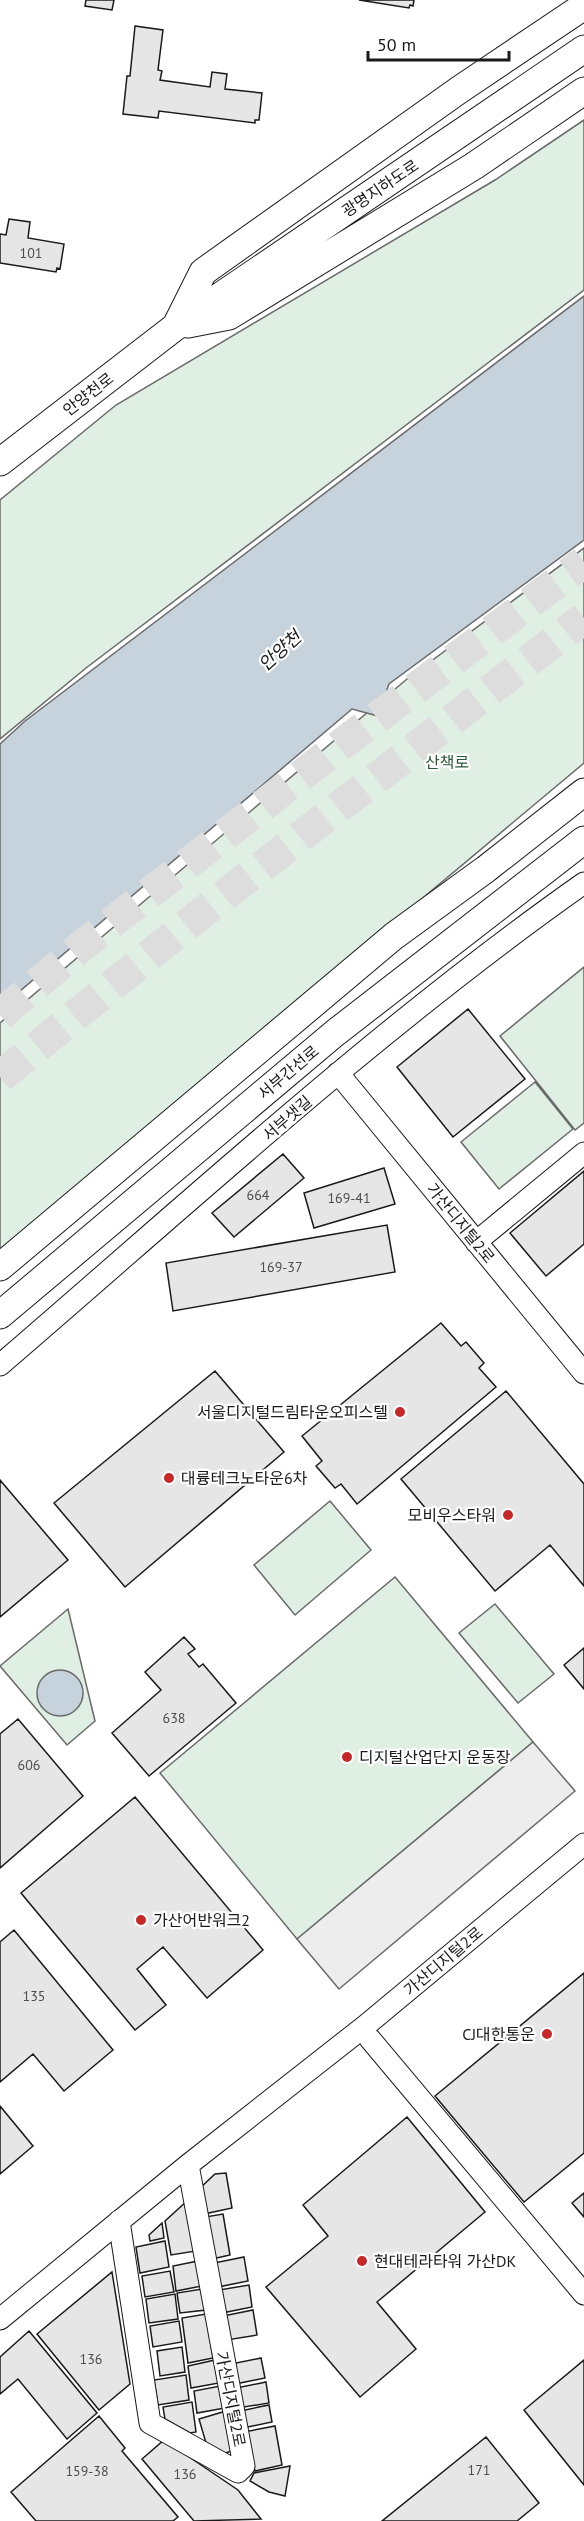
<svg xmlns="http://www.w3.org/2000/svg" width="584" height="2521" viewBox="0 0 584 2521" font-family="'PT Sans','Noto Sans KR',sans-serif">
	<rect width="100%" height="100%" fill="#fff"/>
	<path fill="#e0efe3" stroke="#6a6a6a" stroke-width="1.5" d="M584,120V290L86,668L0,739V500L116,405L495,180Z
		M584,548V763L0,1252V1023L407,679Z
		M584,967V1123L575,1130L500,1036Z
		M535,1082L573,1129L499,1189L461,1142Z
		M330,1501L371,1550L295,1615L254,1565Z
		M395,1577L533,1742L297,1939L160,1773Z
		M495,1604L554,1674L518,1703L459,1633Z
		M68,1609L95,1721L67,1745L0,1666Z"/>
	<path fill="#ededed" stroke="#6a6a6a" stroke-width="1.5" d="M533,1742L575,1791L339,1989L297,1939Z"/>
	<path fill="#c6d2dc" stroke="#6a6a6a" stroke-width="1.5" d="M584,296V540L389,684L378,716L352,709L0,1008V744L25,721Z
		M37 1693a23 23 0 1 1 46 0a23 23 0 1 1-46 0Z"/>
	<path fill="#e6e6e6" stroke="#1a1a1a" stroke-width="1.5" d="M86,0H114L112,10L85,6Z
		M359,0H414L413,6L410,5L409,8Z
		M135,26L163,30L158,70L162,71L160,80L210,87L212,72L227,74L225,89L262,93L259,120H255V123L159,111L158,118L123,114L127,76H130Z
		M9,219L30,222L28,238L64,244L60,269L57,268L56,272L0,263V234L6,235Z
		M468,1009L525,1079L453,1137L397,1067Z
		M283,1154L304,1178L234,1237L212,1213Z
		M384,1168L395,1204L314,1228L304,1193Z
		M584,1171V1244L546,1276L510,1233Z
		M387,1225L395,1272L173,1311L166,1263Z
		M441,1323L461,1346L466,1342L484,1363L479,1368L496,1387L357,1504L341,1484L335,1488L316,1466L322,1461L302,1436Z
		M215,1371L284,1452L125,1587L54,1503Z
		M506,1391L584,1484V1586L550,1545L495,1591L401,1479Z
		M0,1480L68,1560L0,1617Z
		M184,1637L195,1649L188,1654L199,1667L203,1664L236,1703L149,1776L112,1733L161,1690L145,1672Z
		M584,1648V1689L564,1665Z
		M18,1719L83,1796L0,1868V1734Z
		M135,1797L263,1950L207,1998L163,1947L137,1969L166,2005L135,2030L21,1893Z
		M14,1930L113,2050L64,2091L33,2054L0,2082V1942Z
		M584,1973V2153L524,2202L435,2096Z
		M0,2106L33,2146L0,2174Z
		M407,2117L485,2212L377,2302L416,2349L360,2397L266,2287L328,2236L303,2205Z
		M226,2173L232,2208L204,2214L199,2189L215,2174Z
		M584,2193V2217L572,2203Z
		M187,2201L196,2251L171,2255L165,2221Z
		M223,2214L230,2255L212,2259L205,2217Z
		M162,2223L164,2238L150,2241L149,2235Z
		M165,2241L169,2267L140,2273L136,2247Z
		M244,2257L248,2281L218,2287L214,2263Z
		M198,2261L202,2286L176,2291L173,2266Z
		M170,2271L174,2292L145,2297L142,2276Z
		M112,2272L130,2384L99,2410L37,2334Z
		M249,2285L252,2307L222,2313L219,2290Z
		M202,2289L206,2310L180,2313L177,2293Z
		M175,2294L178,2319L149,2323L146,2299Z
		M253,2310L257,2335L227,2340L223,2316Z
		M206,2314L213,2358L188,2363L182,2318Z
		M179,2321L182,2342L153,2347L150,2326Z
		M29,2331L97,2413L67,2439L18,2379L0,2394V2357Z
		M182,2347L185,2372L160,2376L157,2351Z
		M261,2358L265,2378L235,2384L231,2364Z
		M215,2360L219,2383L191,2388L188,2366Z
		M584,2360V2485L524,2410Z
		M186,2375L189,2400L158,2405L154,2380Z
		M266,2382L269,2403L238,2408L236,2388Z
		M220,2386L225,2408L197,2413L194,2391Z
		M192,2402L196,2432L190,2433L165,2419L163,2407Z
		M269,2405L272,2422L243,2428L240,2411Z
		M226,2411L237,2449L223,2454L206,2443L199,2419Z
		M99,2416L125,2448L122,2451L178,2517L173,2521H36L11,2492Z
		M275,2426L282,2465L255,2471L244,2432Z
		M486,2437L539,2503L517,2521H382Z
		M164,2440L238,2490L261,2519L194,2521L142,2459Z
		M290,2466L285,2496L269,2492L250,2481L254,2473Z"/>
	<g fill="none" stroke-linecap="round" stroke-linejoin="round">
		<path stroke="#ddd" stroke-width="32" stroke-dasharray="32 16" stroke-linecap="butt" d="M0,1015L89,940L351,737L584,562
			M0,1077L199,915L584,618"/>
		<g stroke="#1a1a1a" stroke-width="23">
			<path id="minor" d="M338,1073L584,1373
				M476,1242L584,1153
				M0,1365C191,1201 378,1028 584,883
				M370,2039L584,2294
				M119,2221L150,2423L238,2472L244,2466L188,2165
				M0,2319L188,2165L365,2026L584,1844"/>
		</g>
		<g stroke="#1a1a1a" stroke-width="29">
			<path id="major" d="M188,324L229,316L474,166L584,91
				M176,326L203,272L459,90L584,6
				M0,462L175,327L584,49
				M0,1267L394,936L486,869L584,792
				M0,1315L335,1033L584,840"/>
		</g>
		<use href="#minor" stroke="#fff" stroke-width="21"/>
		<use href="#major" stroke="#fff" stroke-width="27"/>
	</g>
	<g fill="#c62828" stroke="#fff" stroke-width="2">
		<circle cx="400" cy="1412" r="6"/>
		<circle cx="169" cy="1478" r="6"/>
		<circle cx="508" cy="1515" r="6"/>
		<circle cx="347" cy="1757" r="6"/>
		<circle cx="141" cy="1920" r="6"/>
		<circle cx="547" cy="2034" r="6"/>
		<circle cx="362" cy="2261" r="6"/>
	</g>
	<g text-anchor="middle" stroke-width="4.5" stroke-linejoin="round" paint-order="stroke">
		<g font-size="14" fill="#4d4d4d">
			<text x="31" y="258">101</text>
			<text x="258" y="1200">664</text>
			<text x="349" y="1203">169-41</text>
			<text x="281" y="1272">169-37</text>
			<text x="174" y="1723">638</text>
			<text x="29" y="1770">606</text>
			<text x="34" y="2001">135</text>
			<text x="91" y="2364">136</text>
			<text x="479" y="2475">171</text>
			<text x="87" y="2476">159-38</text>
			<text x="185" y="2479">136</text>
		</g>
		<g font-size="16" fill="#1a1a1a" stroke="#fff">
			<text transform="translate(380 188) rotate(-34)" y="6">광명지하도로</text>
			<text transform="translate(88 394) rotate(-38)" y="6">안양천로</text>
			<text transform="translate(288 1072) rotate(-40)" y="6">서부간선로</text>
			<text transform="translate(287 1118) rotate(-41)" y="6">서부샛길</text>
			<text transform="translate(461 1223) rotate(51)" y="6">가산디지털2로</text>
			<text transform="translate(443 1961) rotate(-40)" y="6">가산디지털2로</text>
			<text transform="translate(231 2399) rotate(79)" y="6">가산디지털2로</text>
		</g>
		<g font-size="16" fill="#2b5a34" stroke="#fff">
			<text x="447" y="768">산책로</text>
		</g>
		<g font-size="16" fill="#1a1a1a" stroke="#fff" text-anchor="start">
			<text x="388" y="1418" text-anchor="end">서울디지털드림타운오피스텔</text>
			<text x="181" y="1484">대륭테크노타운6차</text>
			<text x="496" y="1521" text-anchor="end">모비우스타워</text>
			<text x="359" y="1763">디지털산업단지 운동장</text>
			<text x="153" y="1926">가산어반워크2</text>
			<text x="535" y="2040" text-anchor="end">CJ대한통운</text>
			<text x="374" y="2267">현대테라타워 가산DK</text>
		</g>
		<g font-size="18" font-style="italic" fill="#1a1a1a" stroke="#fff">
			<text transform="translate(280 651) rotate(-42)" y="6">안양천</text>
		</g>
	</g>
	<path d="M368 51v9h141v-9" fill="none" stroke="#1a1a1a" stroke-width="3"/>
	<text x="377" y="51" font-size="18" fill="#1a1a1a" stroke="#ffffff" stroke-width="4.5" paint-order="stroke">50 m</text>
</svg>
